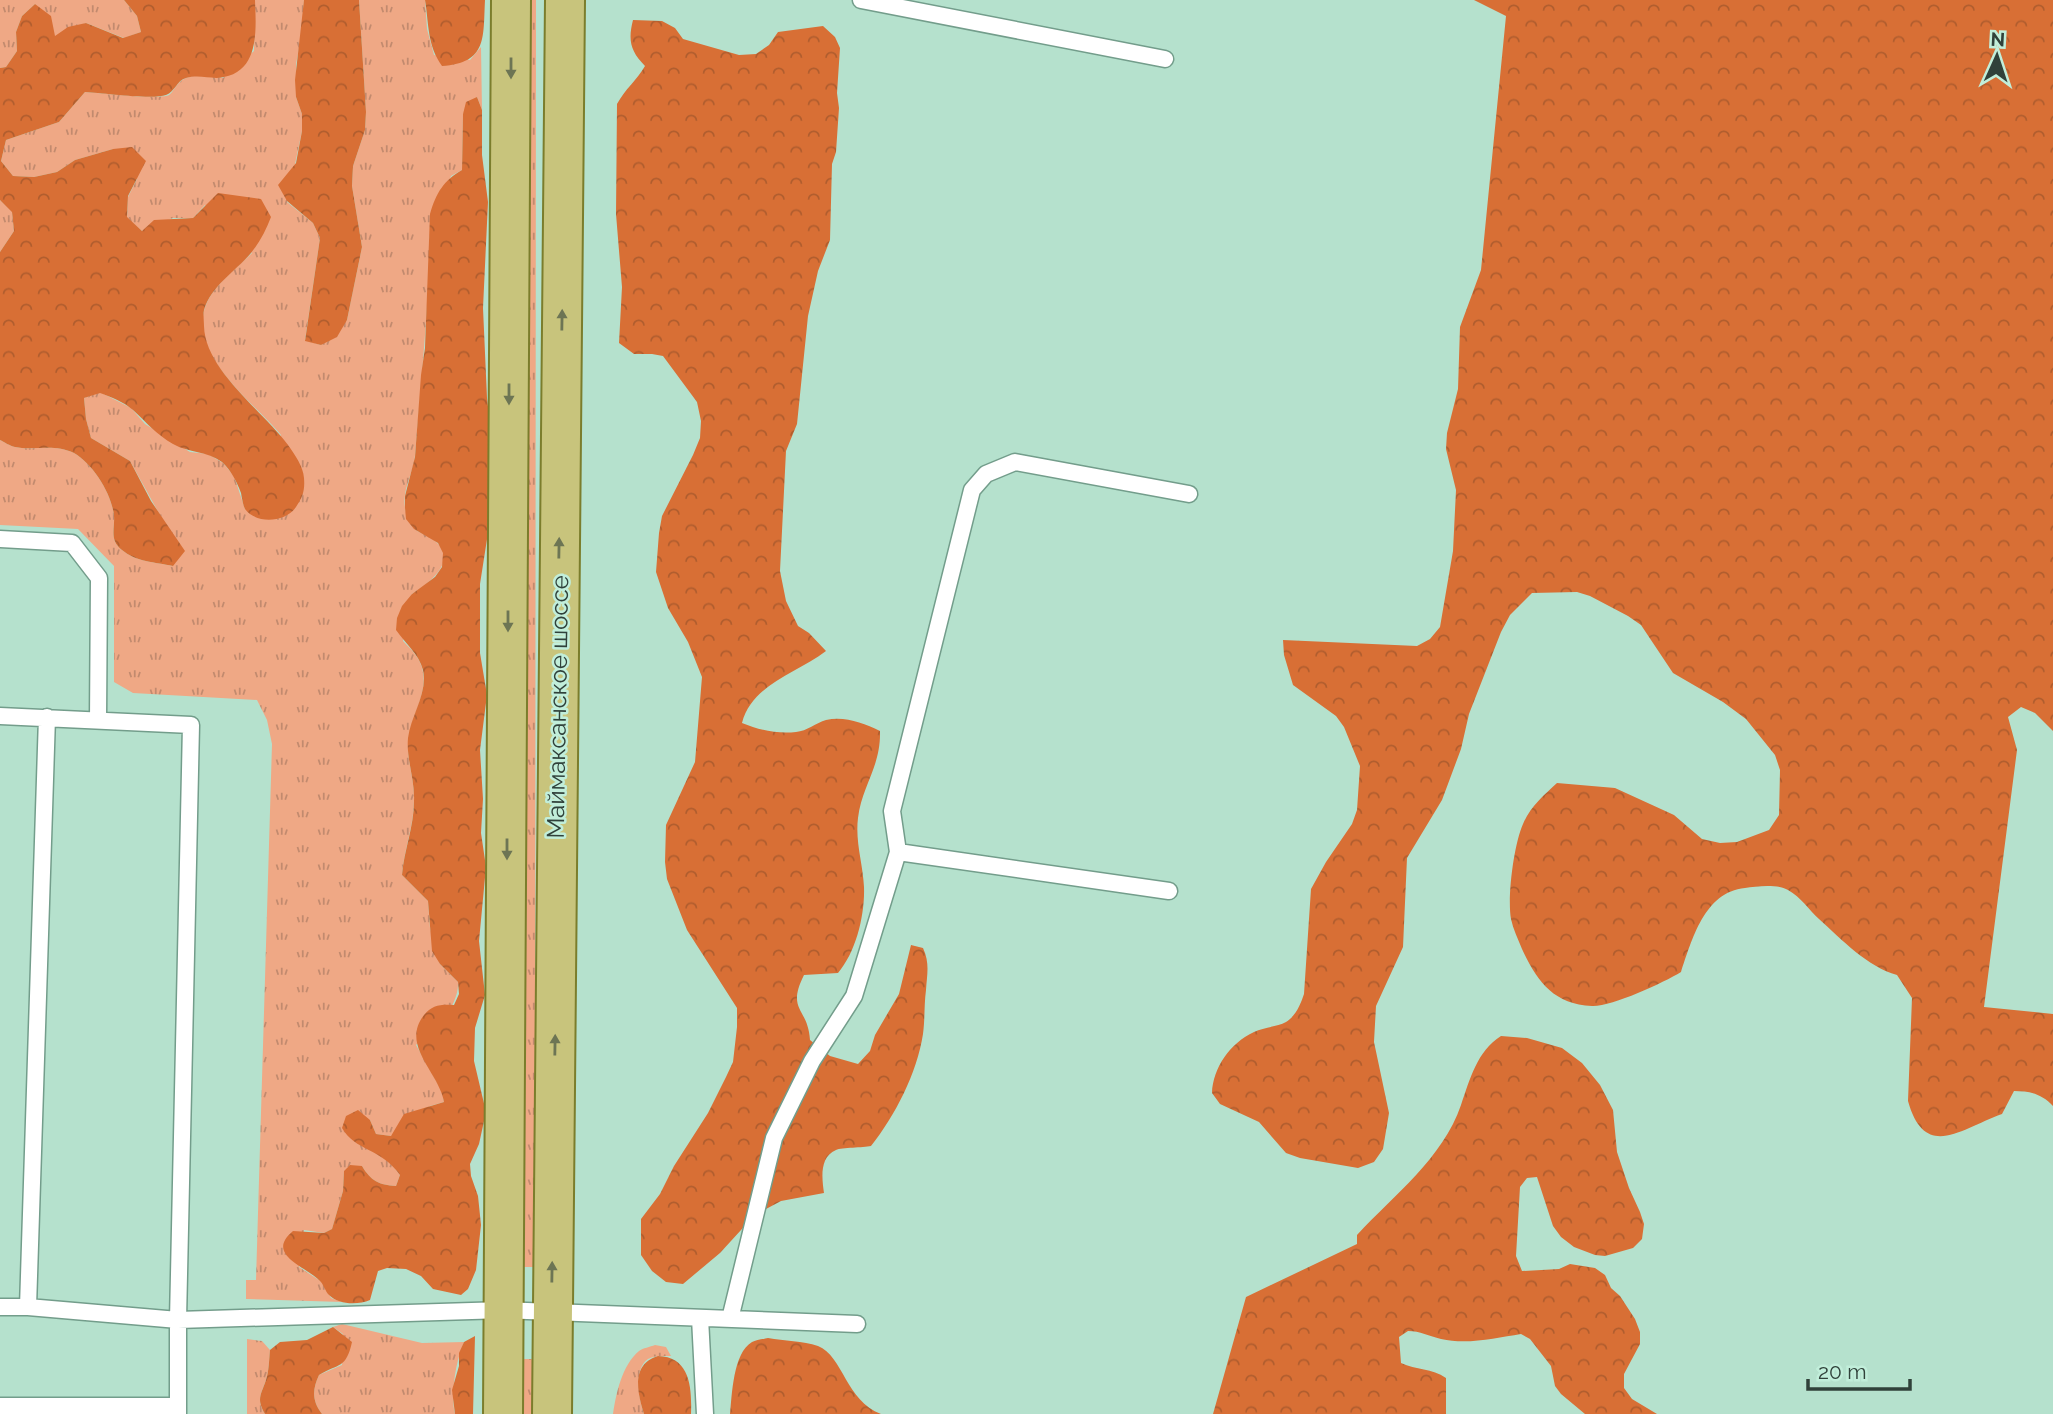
<svg xmlns="http://www.w3.org/2000/svg" width="2053" height="1414" viewBox="0 0 2053 1414" font-family="Raleway,sans-serif">
	<defs>
		<pattern id="grass-tufts" width="24" height="20" patternUnits="userSpaceOnUse" patternTransform="scale(1.75)"><rect width="24" height="20" fill="#efa885"/><path d="M3 7l-1-3M5 7V3M7 7l1-3M15 17l-1-3M17 17v-4M19 17l1-3" fill="none" stroke="#c28a6e"/></pattern>
		<pattern id="forest-crowns" width="20" height="18" patternUnits="userSpaceOnUse" patternTransform="scale(1.75)"><rect width="20" height="18" fill="#d86f35"/><path d="M2 6a3 3 0 1 1 6 0M12 15a3 3 0 1 1 6 0" fill="none" stroke="#b05d2e"/></pattern>
	</defs>
	<rect width="100%" height="100%" fill="#b5e1cd"/>
	<path fill="url(#grass-tufts)" d="M0,0H124L137,16L141,32L124,38L86,23L54,37L35,4L22,16L16,32L17,51L6,67L0,68Z
		M255,0H304L302,33L296,64V97L302,114V131L287,202L313,223L320,238L305,340L321,345L347,320L362,247L352,186L353,166L365,130L366,112L359,0H425L427,29L434,55L470,60L481,47L482,110L477,97L463,114L462,170L451,176L429,238L430,252C427,320 421,387 415,455C414,472 402,489 405,507C405,512 410,522 413,527C417,533 429,535 435,541C459,561 429,583 412,594L403,641C412,650 421,659 423,672C427,694 412,715 409,736C405,758 415,778 414,800C414,826 404,849 402,875L428,901L430,928L440,964L458,982C459,1009 434,1027 416,1045L442,1091L444,1102L430,1106L391,1136L376,1134L370,1120L359,1144C377,1151 389,1159 400,1175L396,1186C379,1185 371,1181 362,1166L344,1171L343,1191L332,1229L324,1233L304,1230L299,1267L322,1282L331,1298L342,1302L246,1299V1280H256L272,744L267,720L257,700L133,693L114,682V566L78,529L0,525V440C4,442 10,446 15,447C34,451 54,443 74,453C93,464 112,494 114,516C115,529 109,540 122,550C136,562 155,562 173,566L161,517L130,461L91,438L86,419L84,398L100,392L131,408L145,424L190,452L208,454L223,463L234,476L245,509L281,435C255,404 192,358 204,311C210,287 236,269 252,253L205,205L193,218H173L142,231L127,218L128,197L137,179L113,149L75,160L57,172L34,177L13,176L1,161L6,140L59,122L85,92C100,93 159,100 169,95C173,92 176,85 180,82C190,72 209,76 223,78L254,51Z
		M521,0H536L535,1267H520Z
		M0,200L12,211L14,231L0,252Z
		M342,1324L422,1343L464,1342C456,1360 450,1395 455,1414H322C312,1401 312,1390 319,1375L342,1365L343,1334L333,1327Z
		M247,1339L262,1341L270,1350C269,1360 269,1371 266,1380C261,1394 256,1400 265,1414H247Z
		M655,1345L666,1347L671,1356C664,1356 655,1355 648,1359C633,1369 639,1400 644,1414H613C616,1394 622,1365 639,1351C643,1348 650,1347 655,1345Z
		M519,1359H534L533,1414H519Z"/>
	<path fill="url(#forest-crowns)" d="M124,0H255C256,28 260,70 224,77C212,80 200,74 186,78C177,80 175,92 166,95C153,100 103,93 85,92L59,122L6,140L1,161L13,176L34,177L57,172L75,160L113,149L132,147L146,161L128,196L127,217L142,231L154,220L193,218L218,193L261,199L271,217C266,230 260,242 251,253C236,271 211,286 204,310C203,315 204,321 204,326C205,370 263,411 288,445C295,455 303,466 304,478C305,490 303,497 296,507C286,522 257,525 245,509C243,505 242,498 241,493C237,482 231,470 222,462C207,451 189,453 173,444C157,435 146,422 133,410C124,402 111,397 100,393L84,398L86,419L91,438L130,461L151,501L185,551L173,566C155,562 136,562 122,550C109,540 115,529 114,516C112,494 93,464 74,453C54,443 34,451 15,447C10,446 4,442 0,440V252L14,231L12,212L0,200V68L6,67L17,51L16,32L22,16L35,4L51,16L55,36L68,27L86,23L123,38L141,32L137,16Z
		M304,0H359L366,112L365,130L353,166L352,186L362,247L347,320L337,337L321,345L305,341L320,238L313,223L287,201L278,185L296,163L302,131V114L296,97L295,80Z
		M425,0H485C483,37 488,63 442,66C427,45 429,24 425,0Z
		M1474,0H2053V731L2035,713L2021,707L2008,717L2017,750L1984,1007L2053,1014V1106C2042,1094 2030,1091 2014,1091L2002,1114C1962,1128 1925,1162 1908,1101L1912,998L1897,975C1868,967 1842,940 1819,919C1809,910 1801,897 1788,890C1778,884 1757,886 1745,888C1704,892 1692,940 1681,972C1663,983 1611,1007 1592,1006C1553,1004 1537,981 1522,949C1518,939 1513,929 1511,919C1507,897 1514,844 1523,824C1530,807 1544,795 1557,783L1615,788L1674,815L1702,839L1720,843L1737,842L1769,830L1779,815L1780,770L1775,755L1746,719L1723,702L1673,673L1641,625L1628,616L1590,596L1577,592L1532,593L1510,615L1501,632L1469,714L1461,749L1442,800L1407,858L1403,947L1376,1006L1374,1042L1389,1113L1383,1149L1374,1162L1358,1168L1300,1158L1286,1153L1259,1122L1220,1104L1212,1093C1213,1068 1230,1043 1254,1032C1264,1027 1277,1027 1286,1022C1296,1016 1301,1003 1304,994L1311,889L1326,862L1352,824L1357,810L1360,766L1344,727L1336,716L1293,685L1284,655L1283,640L1417,646L1430,639L1440,627L1453,551L1456,490L1446,449L1447,433L1458,389L1460,327L1481,270L1506,16Z
		M633,20L662,21L675,28L683,39L739,55L756,54L769,45L778,32L823,26L835,37L840,48L837,93L839,108L836,152L832,164L830,240L818,271L808,316L797,424L786,451L780,571L786,601L798,626L809,633L826,651C796,674 752,684 742,723C759,730 777,734 796,732C807,731 816,723 826,720C845,716 863,723 880,731C881,767 862,785 858,818C855,842 863,864 864,887C865,915 856,952 838,973L804,975C786,1011 808,1007 810,1040L830,1056L858,1064L870,1051L875,1035L899,994L911,945L923,948C930,963 927,974 926,990C924,1005 925,1020 923,1034C917,1073 895,1116 871,1146C863,1148 842,1147 836,1150C819,1157 822,1179 824,1193L781,1201L766,1209L752,1218L720,1253L683,1284L666,1282L652,1271L641,1255V1219L660,1194L674,1166L708,1113L726,1077L733,1062L737,1027V1008L687,930L667,879L665,862L666,825L695,762L702,677L688,642L668,608L656,572L659,533L662,516L693,455L700,438L701,421L697,402L663,356L652,354H634L619,343L622,287L616,214L617,104C625,89 637,80 645,66C630,51 628,40 633,20Z
		M477,97L482,110V155L488,202L483,308L487,398L491,432L490,520L480,584V653L487,695L480,750L483,799L481,833L486,867L479,941L485,995L475,1028L474,1061L486,1112L479,1144L470,1164L471,1176L478,1196L481,1225L476,1270L468,1289L461,1295L433,1289L421,1276L406,1269L387,1268L378,1271L370,1300C358,1305 339,1305 329,1295C325,1291 324,1285 320,1281C307,1267 264,1255 293,1231L324,1233L332,1229L343,1191L344,1171L350,1165L362,1166C371,1181 379,1185 396,1186L400,1175C381,1148 355,1151 342,1128L346,1116L358,1110L370,1120L376,1134L391,1136L404,1114L444,1102C439,1072 400,1046 424,1015C432,1005 441,1004 454,1005L459,994L458,982L440,964L432,951L428,901L402,875C404,850 414,827 414,801C415,779 406,759 408,738C411,715 428,693 423,670C419,654 405,643 396,630L397,618L402,606L412,594L435,577L442,567L443,553L438,543L414,529L406,519L405,508V496L415,457L421,375L425,348L430,214C436,193 444,180 462,170L463,114L466,102Z
		M1501,1036L1527,1038L1562,1048L1582,1063L1600,1085L1613,1110L1617,1152L1629,1188L1640,1212L1644,1224L1642,1239L1633,1248L1605,1256L1595,1255L1574,1247L1561,1237L1553,1226L1537,1177L1527,1178L1520,1187L1516,1256L1522,1271L1559,1269L1570,1264L1595,1268L1605,1275L1611,1288L1620,1296L1635,1319L1640,1332V1344L1624,1374V1388L1632,1399L1657,1414H1585L1561,1394L1555,1386L1551,1366L1530,1339L1521,1334C1496,1338 1467,1345 1441,1339C1429,1336 1420,1331 1408,1331L1399,1337L1401,1363C1416,1370 1432,1368 1446,1378V1414H1213L1246,1297L1357,1244V1235C1394,1195 1443,1158 1461,1105C1470,1079 1477,1051 1501,1036Z
		M333,1327L352,1342C346,1369 339,1363 319,1375C312,1390 312,1401 322,1414H265C256,1399 261,1395 266,1380C269,1371 269,1360 270,1350L280,1342L307,1340Z
		M475,1336L473,1414H455L452,1390L459,1366V1353L464,1342Z
		M768,1338C784,1341 803,1341 818,1346C843,1356 846,1401 881,1414H730C732,1395 733,1353 752,1342C756,1340 764,1339 768,1338Z
		M658,1356C690,1357 692,1387 691,1414H644C637,1392 631,1364 658,1356Z"/>
	<g fill="none" stroke-linecap="round" stroke-linejoin="round">
		<g stroke="#739d8b" stroke-width="19">
			<path id="service" d="M861,0L1165,59
				M0,539L72,543L99,578L98,720
				M0,716L191,725L178,1320V1414
				M898,852L1169,891
				M0,1307H28L178,1320L504,1310L857,1324
				M28,1307L47,717
				M700,1318L705,1414
				M730,1319L774,1138L812,1061L854,996L898,852L892,811L972,490L986,474L1015,462L1189,494
				M0,1406H178"/>
		</g>
		<g stroke="#7b7d2c" stroke-width="42">
			<path id="primary" d="M503,1414L511,0
				M552,1414L565,0"/>
		</g>
		<use href="#service" stroke="#fff" stroke-width="16"/>
		<use href="#primary" stroke="#c8c47c" stroke-width="38"/>
	</g>
	<defs><path id="oneway-solid" d="M-6-.8H1V-3.2L6.5 0L1 3.2V.8H-6Z" transform="scale(1.75)"/></defs>
	<g fill="#6d7554">
		<use href="#oneway-solid" transform="translate(511 68) rotate(90)"/>
		<use href="#oneway-solid" transform="translate(562 320) rotate(-89)"/>
		<use href="#oneway-solid" transform="translate(509 394) rotate(90)"/>
		<use href="#oneway-solid" transform="translate(559 548) rotate(-89)"/>
		<use href="#oneway-solid" transform="translate(508 621) rotate(90)"/>
		<use href="#oneway-solid" transform="translate(507 849) rotate(90)"/>
		<use href="#oneway-solid" transform="translate(555 1045) rotate(-89)"/>
		<use href="#oneway-solid" transform="translate(552 1272) rotate(-89)"/>
	</g>
	<g text-anchor="middle" stroke-width="5" stroke-linejoin="round" paint-order="stroke">
		<g font-size="24" fill="#30413a" stroke="#c1eeda">
			<text transform="translate(558 707) rotate(-89)" y="8">Маймаксанское шоссе</text>
		</g>
	</g>
	<g transform="translate(1997 56) rotate(3)" stroke="#c1eeda" stroke-width="5" paint-order="stroke">
	<path d="M0-5L12 26L0 18L-12 26Z" fill="#30413a"/>
	<text y="-10" font-size="19" font-weight="bold" text-anchor="middle" fill="#30413a">N</text>
	</g>
	<path d="M1808 1379v10h102v-10" fill="none" stroke="#30413a" stroke-width="3.5"/>
	<text x="1818" y="1379" font-size="21" fill="#30413a" stroke="#c1eeda" stroke-width="5" paint-order="stroke">20 m</text>
</svg>
